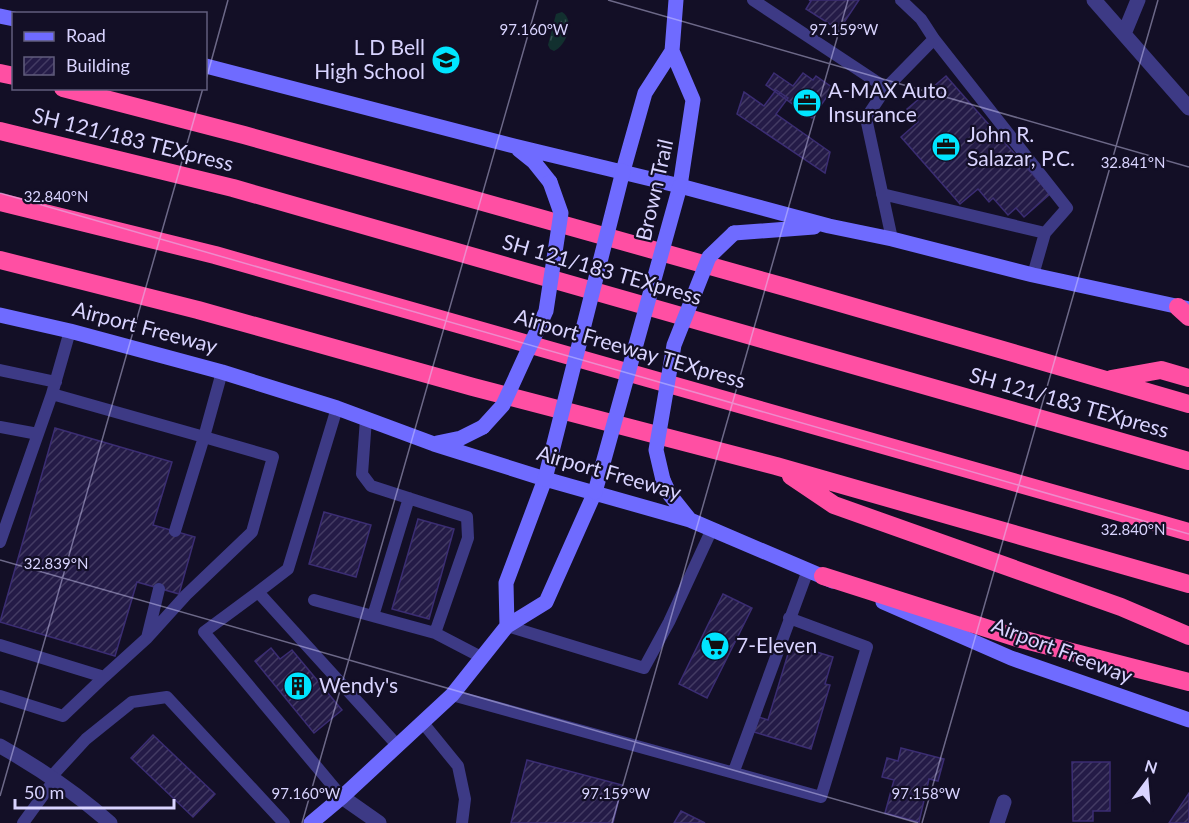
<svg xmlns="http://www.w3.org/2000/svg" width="1189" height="823" viewBox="0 0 1189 823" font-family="Lato,sans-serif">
	<defs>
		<pattern id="grass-tufts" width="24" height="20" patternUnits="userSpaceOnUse" patternTransform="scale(1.5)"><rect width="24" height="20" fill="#12302f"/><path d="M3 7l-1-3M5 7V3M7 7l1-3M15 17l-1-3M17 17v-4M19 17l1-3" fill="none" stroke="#344d4e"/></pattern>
		<pattern id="building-hatch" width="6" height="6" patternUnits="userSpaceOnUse" patternTransform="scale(1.5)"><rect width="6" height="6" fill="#241b47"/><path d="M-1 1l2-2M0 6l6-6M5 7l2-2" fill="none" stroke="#433b63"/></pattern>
	</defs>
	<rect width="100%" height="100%" fill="#130f26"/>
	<path fill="url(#grass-tufts)" d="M562,12C576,21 566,46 554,51L550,49L548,45L556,14Z"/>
	<path fill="url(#building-hatch)" stroke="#3b2d73" stroke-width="1.5" d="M809,0H859L839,30L806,9L811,1Z
		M774,73L793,86L803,73L813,80L816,76L833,88L812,118L766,85Z
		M946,76L1050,194L1024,217L1016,208L1008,215L993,198L989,202L978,189L960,204L901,137L918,122L907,109Z
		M776,90L788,98L776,114L830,152L825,173L737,114L744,92L764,106Z
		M55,428L172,462L153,525L195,537L179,594L137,582L115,656L0,622Z
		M324,512L371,525L356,577L309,564Z
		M418,519L454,529L429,619L392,609Z
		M723,594L752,608L707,698L679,684Z
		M791,644L833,657L825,684L830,685L811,749L754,732L759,717L768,720Z
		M271,648L280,659L292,650L342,710L314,733L255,661Z
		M153,735L215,794L193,817L131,758Z
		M901,748L944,759L938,781L929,779L919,822L885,813L894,780L882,777L887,758L898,761Z
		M527,760L622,785L613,823H511Z
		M1072,762H1110V811H1093V821H1073Z
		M1189,793V823H1169Z
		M681,811L705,823H674Z"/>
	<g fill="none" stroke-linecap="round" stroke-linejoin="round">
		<path stroke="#3d3a85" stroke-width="12" d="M753,0L886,88
			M901,0L921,19L934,39L1067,208L1045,233L1033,275
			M882,194L1045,233
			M892,239L866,118L886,88L934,39
			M0,370L56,382
			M52,394L204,437L222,372
			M366,419L362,474L371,486L467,517L468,538L435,633L483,658
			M0,427L38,434
			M0,542L52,394L70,331
			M258,592L288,569L337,408
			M314,600L435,633
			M373,616L409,498
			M507,626L644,668L669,622L712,529
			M147,638L186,595L252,532L273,457L204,437L175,531
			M0,645L104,677L63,716L0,696
			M104,677L147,638L159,589
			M452,695L821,797L867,647L789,618
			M423,723L458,766L465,799L462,823
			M734,771L808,570
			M51,777L86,739L132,702L167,697L284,823
			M342,797L204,632L258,592L397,745
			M23,823L55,779"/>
		<path stroke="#3d3a85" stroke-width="15" d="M1094,0L1189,108
			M1124,34L1138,0
			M0,746C41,769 75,792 110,823
			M342,797L379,823
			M997,823L1004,802"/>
		<path stroke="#6f6bff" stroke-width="15" d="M0,16L14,19
			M672,51L693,100L680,186
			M206,66L514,146L680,186L829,226L892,239L1033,275L1189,309
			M519,150L534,162L550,182
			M623,171L645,93L672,51L676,0
			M734,233L814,227
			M0,315L70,331L222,372L337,408L434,444L545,479L690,520L833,581
			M437,443L461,438L483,427
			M663,480L670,495L690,520
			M883,602L1011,658L1189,720
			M507,626L506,583L545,479
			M311,823L342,797L452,695L507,626L546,602L595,492"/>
		<path stroke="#ff4fa3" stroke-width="18" d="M0,73L14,76
			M63,88L244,135L785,287L1189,404
			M0,131L233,188L1189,461
			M0,202L215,255L1189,532
			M0,260L198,310L473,387L776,466L1189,584
			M1178,307L1189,317
			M1111,379L1161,370L1189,378
			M791,476L834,505L1121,607L1189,636
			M823,576L1017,638L1189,682"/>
		<path stroke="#6f6bff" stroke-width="15" d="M483,427L503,405L546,311L561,213L550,182
			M545,479L623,171
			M663,480L656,450L674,345L709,257L734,233
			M595,492L680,186"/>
	</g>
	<path fill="none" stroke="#d9d4ff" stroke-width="1.5" stroke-opacity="0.45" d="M608,0L1189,167M206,80L228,0M0,193L1189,534M0,560L918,823M0,796L203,88M302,823L538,0M612,823L848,0M922,823L1158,0"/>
	<defs>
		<g id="school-disc" transform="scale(1.5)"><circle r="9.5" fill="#00e5ff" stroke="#130f26"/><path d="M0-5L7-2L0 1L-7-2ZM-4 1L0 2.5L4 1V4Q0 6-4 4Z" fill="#111"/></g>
		<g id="office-disc" transform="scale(1.5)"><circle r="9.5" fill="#00e5ff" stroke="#130f26"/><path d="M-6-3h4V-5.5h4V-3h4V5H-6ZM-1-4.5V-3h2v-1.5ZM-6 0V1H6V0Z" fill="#111"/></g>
		<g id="supermarket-disc" transform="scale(1.5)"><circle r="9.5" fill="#00e5ff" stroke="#130f26"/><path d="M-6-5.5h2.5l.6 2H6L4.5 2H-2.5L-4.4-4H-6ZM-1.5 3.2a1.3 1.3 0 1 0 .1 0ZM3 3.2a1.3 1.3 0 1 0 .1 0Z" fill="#111"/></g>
		<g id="building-disc" transform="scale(1.5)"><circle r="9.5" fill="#00e5ff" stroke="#130f26"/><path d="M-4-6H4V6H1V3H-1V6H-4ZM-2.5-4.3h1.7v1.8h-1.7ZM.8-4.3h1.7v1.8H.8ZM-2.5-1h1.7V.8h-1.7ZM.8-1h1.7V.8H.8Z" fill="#111"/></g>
	</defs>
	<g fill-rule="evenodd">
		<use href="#school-disc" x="446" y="60"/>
		<use href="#office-disc" x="807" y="103"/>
		<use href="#office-disc" x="946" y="147"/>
		<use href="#supermarket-disc" x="715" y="646"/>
		<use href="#building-disc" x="298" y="686"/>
	</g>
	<g text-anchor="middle" stroke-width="4.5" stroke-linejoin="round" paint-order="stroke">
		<g font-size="21" fill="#d9d4ff" stroke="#130f26" text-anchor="start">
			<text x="425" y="55" text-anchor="end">L D Bell<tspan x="425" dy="24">High School</tspan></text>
			<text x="828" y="98">A-MAX Auto<tspan x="828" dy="24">Insurance</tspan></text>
			<text x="967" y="142">John R.<tspan x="967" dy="24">Salazar, P.C.</tspan></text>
			<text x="736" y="653">7-Eleven</text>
			<text x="319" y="693">Wendy's</text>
		</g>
		<g font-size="21" fill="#d9d4ff" stroke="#130f26">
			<text transform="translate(133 140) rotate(14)" y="7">SH 121/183 TEXpress</text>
			<text transform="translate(655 190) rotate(-77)" y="7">Brown Trail</text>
			<text transform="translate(602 270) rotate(16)" y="7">SH 121/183 TEXpress</text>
			<text transform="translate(145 328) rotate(15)" y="7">Airport Freeway</text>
			<text transform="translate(630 349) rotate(16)" y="7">Airport Freeway TEXpress</text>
			<text transform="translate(1069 403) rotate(16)" y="7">SH 121/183 TEXpress</text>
			<text transform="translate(609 473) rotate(16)" y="7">Airport Freeway</text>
			<text transform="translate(1062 651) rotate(21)" y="7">Airport Freeway</text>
		</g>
	</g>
	<g font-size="15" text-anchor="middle" fill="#d9d4ff" stroke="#130f26" stroke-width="4.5" stroke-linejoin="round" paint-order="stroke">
		<text x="534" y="35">97.160°W</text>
		<text x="844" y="35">97.159°W</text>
		<text x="1133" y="168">32.841°N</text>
		<text x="56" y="202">32.840°N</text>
		<text x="1133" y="535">32.840°N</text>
		<text x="56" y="569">32.839°N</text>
		<text x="306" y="799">97.160°W</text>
		<text x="616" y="799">97.159°W</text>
		<text x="926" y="799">97.158°W</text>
	</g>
	<rect x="12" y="12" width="195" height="78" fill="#130f26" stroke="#625e7d" stroke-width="1.5"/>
	<rect x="24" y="32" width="30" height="9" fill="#6f6bff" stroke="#625e7d" stroke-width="1.5"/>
	<text x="66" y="42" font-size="18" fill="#d9d4ff">Road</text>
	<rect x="24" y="57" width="30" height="18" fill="url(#building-hatch)" stroke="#625e7d" stroke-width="1.5"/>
	<text x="66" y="72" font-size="18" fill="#d9d4ff">Building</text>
	<g transform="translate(1147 781) rotate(16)" stroke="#130f26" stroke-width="4.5" paint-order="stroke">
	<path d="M0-4.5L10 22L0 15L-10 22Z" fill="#d9d4ff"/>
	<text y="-9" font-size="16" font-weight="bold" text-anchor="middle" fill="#d9d4ff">N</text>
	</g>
	<path d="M15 799v9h159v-9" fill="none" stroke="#d9d4ff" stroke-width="3"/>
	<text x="24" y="799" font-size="18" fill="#d9d4ff" stroke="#130f26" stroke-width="4.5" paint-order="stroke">50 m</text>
</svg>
